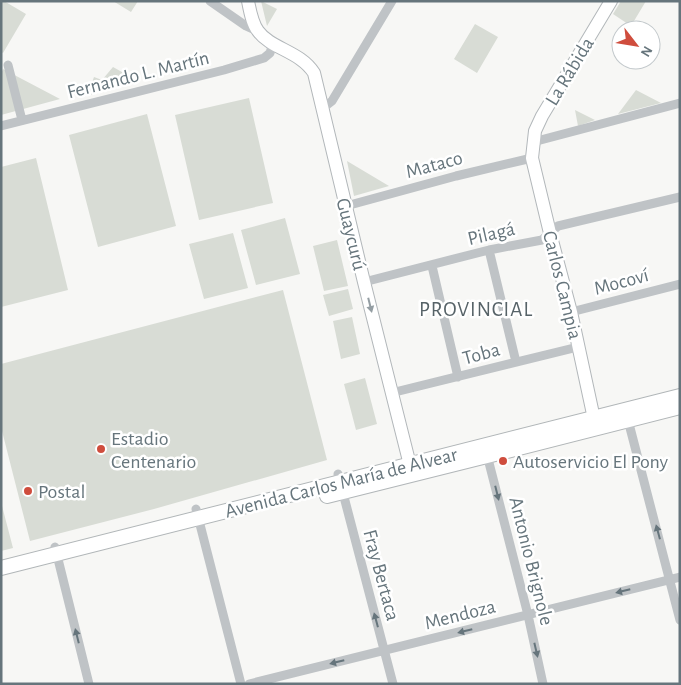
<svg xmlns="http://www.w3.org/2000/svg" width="681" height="685" viewBox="0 0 681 685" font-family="'Alegreya Sans',sans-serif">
	<rect width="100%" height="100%" fill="#f7f7f5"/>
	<path fill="#d8dcd5" d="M1,1H4L26,14L3,53L1,52Z
		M113,1H138L131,12Z
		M261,1L277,9L267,26Z
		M621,1H646L631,26L613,14Z
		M475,24L498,37L477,73L454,59Z
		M113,67L138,81L87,96L94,77L102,80Z
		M3,69L60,99L1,115V74Z
		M636,90L661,103L618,114Z
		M249,98L273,203L199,220L175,115Z
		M575,110L595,120L578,126Z
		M147,114L176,226L98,247L69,135Z
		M36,158L68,290L1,307V167Z
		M347,161L389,186L354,196Z
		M285,218L300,274L256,285L241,230Z
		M233,233L248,288L204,299L189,244Z
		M337,240L348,286L324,291L313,246Z
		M348,289L353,309L329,316L323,295Z
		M283,290L327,460L154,509L30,541L1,427V364Z
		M352,317L360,354L341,359L333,321Z
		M365,378L377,424L356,430L344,384Z
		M1,502L13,548L1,551Z"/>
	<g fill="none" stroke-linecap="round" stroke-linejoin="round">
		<g stroke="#b2b7ba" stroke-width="14">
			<path id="secondary" d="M248,1C250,11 252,23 258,31C271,49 300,51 314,73L364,282L410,465
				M596,428L571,312L550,233L532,158L535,131L542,116L611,1"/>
		</g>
		<g stroke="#b1b6b8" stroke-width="16">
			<path id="primary" d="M327,496L487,456L680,407
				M1,568L680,396"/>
		</g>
		<path stroke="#bfc3c6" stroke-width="9" d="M210,1L246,26L257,31
			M8,65L22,120
			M323,108L332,101L392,1
			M1,126L224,70L264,58L270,53L273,43
			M533,142L680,103
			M346,206L456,176L532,158
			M489,250L516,362
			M432,266L458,377
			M364,282L489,250L542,240L558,226L680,197
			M571,312L680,284
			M391,393L578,347
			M628,420L680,620
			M486,451L528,615L543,684
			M338,474L393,684
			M196,509L241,684
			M55,547L89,684
			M249,684L680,577"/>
		<use href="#secondary" stroke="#fff" stroke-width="12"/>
		<use href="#primary" stroke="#fff" stroke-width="14"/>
	</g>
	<defs><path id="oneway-solid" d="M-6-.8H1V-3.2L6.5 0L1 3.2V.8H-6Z" transform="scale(1.25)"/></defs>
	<use fill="#949ea3" href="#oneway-solid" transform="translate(370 305) rotate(76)"/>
	<g fill="#66757c">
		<use href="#oneway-solid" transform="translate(497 493) rotate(76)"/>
		<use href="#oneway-solid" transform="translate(658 532) rotate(-105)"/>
		<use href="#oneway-solid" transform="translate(623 591) rotate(166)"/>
		<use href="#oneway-solid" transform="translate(376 620) rotate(-105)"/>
		<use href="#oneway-solid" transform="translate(465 631) rotate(166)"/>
		<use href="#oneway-solid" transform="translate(77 636) rotate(-104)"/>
		<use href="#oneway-solid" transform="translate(536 650) rotate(77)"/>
		<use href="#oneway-solid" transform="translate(337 662) rotate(166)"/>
	</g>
	<g fill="#cf4d3d" stroke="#fff" stroke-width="2">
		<circle cx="101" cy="449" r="5"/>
		<circle cx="503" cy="461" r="5"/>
		<circle cx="28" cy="491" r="5"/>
	</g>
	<g text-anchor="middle" stroke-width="5" stroke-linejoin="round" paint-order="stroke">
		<g font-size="20" fill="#66757c" stroke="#fff">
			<text transform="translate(569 71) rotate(-59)" y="7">La Rábida</text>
			<text transform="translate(138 74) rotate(-14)" y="7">Fernando L. Martín</text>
			<text transform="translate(434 164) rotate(-15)" y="7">Mataco</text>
			<text transform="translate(491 233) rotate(-13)" y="7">Pilagá</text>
			<text transform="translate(352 234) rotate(76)" y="7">Guaycurú</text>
			<text transform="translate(621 281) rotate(-15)" y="7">Mocoví</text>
			<text transform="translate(563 285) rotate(76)" y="7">Carlos Campia</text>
			<text transform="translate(481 353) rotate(-15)" y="7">Toba</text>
			<text transform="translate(341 482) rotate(-14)" y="7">Avenida Carlos María de Alvear</text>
			<text transform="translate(532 561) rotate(76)" y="7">Antonio Brignole</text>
			<text transform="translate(382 575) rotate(75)" y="7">Fray Bertaca</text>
			<text transform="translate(460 614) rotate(-14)" y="7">Mendoza</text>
		</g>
		<g font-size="20" fill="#66757c" stroke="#fff" text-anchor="start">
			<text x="111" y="445">Estadio<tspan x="111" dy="23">Centenario</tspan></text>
			<text x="513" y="468">Autoservicio El Pony</text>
			<text x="38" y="498">Postal</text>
		</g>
		<g font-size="21" letter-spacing="1" fill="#576368" stroke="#fff">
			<text x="476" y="316">PROVINCIAL</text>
		</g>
	</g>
	<rect width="681" height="685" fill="none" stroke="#66757c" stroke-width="5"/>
	<g transform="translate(636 45) rotate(121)"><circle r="24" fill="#ffffff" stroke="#c2c8cb"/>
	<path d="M0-4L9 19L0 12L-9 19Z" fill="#cf4d3d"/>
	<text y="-8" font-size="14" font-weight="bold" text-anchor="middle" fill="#66757c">N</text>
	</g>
</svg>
